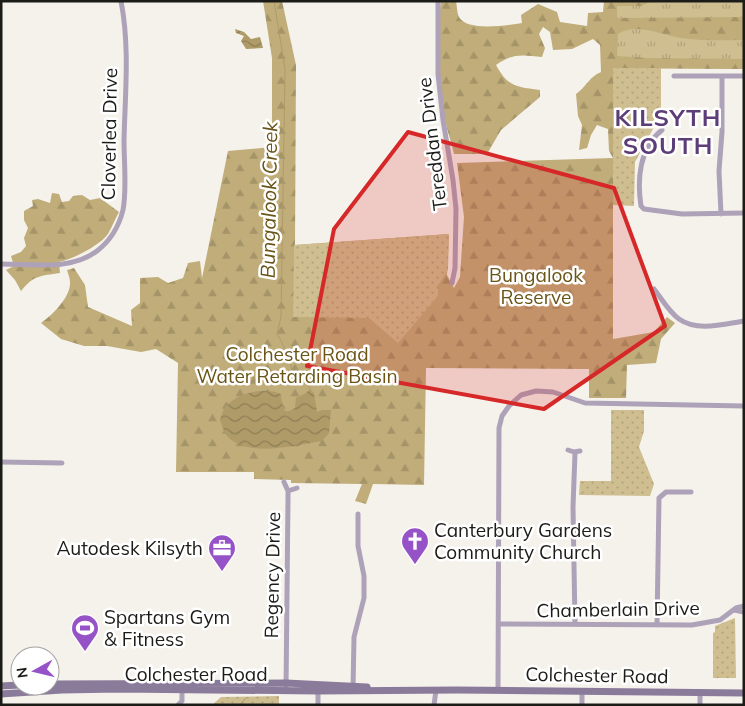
<svg xmlns="http://www.w3.org/2000/svg" width="745" height="706" viewBox="0 0 745 706" font-family="Mulish,sans-serif">
	<defs>
		<pattern id="grass-tufts" width="24" height="20" patternUnits="userSpaceOnUse" patternTransform="scale(1.25)"><rect width="24" height="20" fill="#cfbe90"/><path d="M3 7l-1-3M5 7V3M7 7l1-3M15 17l-1-3M17 17v-4M19 17l1-3" fill="none" stroke="#b1a37b"/></pattern>
		<pattern id="forest-firs" width="22" height="20" patternUnits="userSpaceOnUse" patternTransform="scale(1.25)"><rect width="22" height="20" fill="#c0ad79"/><path d="M5 1l3.5 6h-7zM16 11l3.5 6h-7z" fill="#a49468"/></pattern>
		<pattern id="park-dots" width="8" height="8" patternUnits="userSpaceOnUse" patternTransform="scale(1.25)"><rect width="8" height="8" fill="#cfbe90"/><path d="M2 2h.1M6 6h.1" fill="none" stroke="#b1a37b" stroke-width="1.8" stroke-linecap="round"/></pattern>
		<pattern id="water-waves" width="16" height="10" patternUnits="userSpaceOnUse" patternTransform="scale(1.25)"><rect width="16" height="10" fill="#ae9b68"/><path d="M0 5q4-4 8 0t8 0" fill="none" stroke="#8d7e55"/></pattern>
	</defs>
	<rect width="100%" height="100%" fill="#f5f2ec"/>
	<path fill="url(#grass-tufts)" d="M611,1H744V69L613,68Z"/>
	<path fill="url(#forest-firs)" d="M263,1H282L296,65L295,245L449,234L447,275L454,288L460,277L464,217L457,163L613,158L609,151L608,129L597,125L591,135L587,148L579,150L582,125L578,116L576,94C587,86 589,77 601,72L600,45L593,39L572,49L553,50L550,32L543,27L539,34L545,48L542,57C523,55 512,53 496,65C508,87 516,87 540,90V97L501,130L487,154H454C452,144 448,134 446,124C439,92 436,34 441,1H456C457,6 457,13 459,17C467,32 508,25 522,23L521,15L538,4L557,12L560,22L587,26L588,13L603,12L604,1H652L641,6H617V18L744,17V40C726,40 707,41 689,39C665,38 640,21 618,34L617,56L647,58L744,59V69L613,68V339L654,332L667,317L675,323L661,339L656,363L627,365L626,398H589V369L426,368L424,485L373,484L366,504L355,501L362,484L291,483V480L254,479V472H176L178,363L156,349L141,352L107,346H84L61,339L41,323C52,315 71,297 70,282C70,278 68,274 67,270L74,268L85,285L88,307L132,326L131,310L140,303V278L158,277L168,283L183,278L188,263L200,261L202,278L228,151L272,147V58Z
		M52,193L59,194L62,202L69,201L73,196L82,195L90,200L100,198L119,212C115,219 112,227 108,234C99,246 73,259 59,262L60,273C40,276 34,275 21,291L15,280L6,270L14,266L11,256L21,252L26,246L24,238L28,228L24,220V211L33,206L32,200L38,199L50,203Z"/>
	<path fill="url(#park-dots)" d="M613,68H661V114L635,162L634,206L613,205Z
		M449,234L448,270L438,285V296L398,343L369,318L293,317L294,245Z
		M611,410H644V431L639,447L654,484L650,496L579,495L580,481H611Z
		M735,618L736,678H713V633L715,632V626Z
		M279,696V705H212L221,697Z"/>
	<path fill="url(#water-waves)" d="M235,29L244,32L251,39L260,37L263,48L246,49L241,41L244,36L236,33Z
		M310,389L314,393L317,412L322,410H331L329,433L322,441C297,445 248,458 228,437C224,433 222,425 220,420C222,415 223,408 227,405C240,392 264,387 281,394L282,405L285,411H289L295,408L296,398L306,393Z"/>
	<g fill="none" stroke-linecap="round" stroke-linejoin="round">
		<path stroke="#ae9b68" stroke-width="1" d="M274,1L285,69L281,317L277,334C284,345 289,358 292,370L306,380L310,389
			M240,705L246,698"/>
		<path stroke="#ada2b8" stroke-width="5" d="M438,1V74L443,120L453,180L456,209L455,268L452,283
			M674,76H744
			M662,130C639,148 637,180 641,206L644,209L682,214L744,213
			M721,214L719,171L722,132V77
			M1,264C33,264 70,271 97,251C110,241 119,226 123,210C127,190 124,162 124,141C125,95 130,47 121,1
			M654,289C661,298 669,312 679,319C697,332 724,324 744,321
			M568,450L574,452L580,451
			M1,462L62,463
			M284,482L288,491V498L286,690
			M288,491L297,488
			M734,610L744,612
			M499,624L692,625L720,620L736,608L744,606
			M575,624L573,507L575,453
			M657,625L659,498L666,492H691
			M353,689L354,637L364,598V576L358,546V514
			M498,690L499,428L502,416L509,406L521,395L536,391L553,392L585,403L744,406
			M178,705L182,701V688
			M318,705V690
			M434,705L436,690
			M582,705V691
			M700,705V692"/>
		<path stroke="#8b7b9b" stroke-width="7" d="M50,684L286,683L367,687
			M1,686L20,685
			M1,694L62,690L119,689L318,691L457,690L744,693"/>
	</g>
	<path fill="#d62828" fill-opacity="0.2" stroke="#d62828" stroke-width="4" stroke-linejoin="round" d="M408,132L614,188L665,326L544,409L307,366L334,229Z"/>
	<defs>
		<g id="church-pin" transform="scale(1.4375)"><path d="M0 17L-7.5 6A9.5 9.5 0 1 1 7.5 6Z" fill="#9653c8" stroke="#fff"/><path d="M-1.2-6h2.4v3.5h3.3v2.4h-3.3V6h-2.4V-.1h-3.3v-2.4h3.3Z" fill="#fff"/></g>
		<g id="office-pin" transform="scale(1.4375)"><path d="M0 17L-7.5 6A9.5 9.5 0 1 1 7.5 6Z" fill="#9653c8" stroke="#fff"/><path d="M-6-3h4V-5.5h4V-3h4V5H-6ZM-1-4.5V-3h2v-1.5ZM-6 0V1H6V0Z" fill="#fff"/></g>
		<g id="stadium-pin" transform="scale(1.4375)"><path d="M0 17L-7.5 6A9.5 9.5 0 1 1 7.5 6Z" fill="#9653c8" stroke="#fff"/><path d="M0-5a6.5 5 0 1 0 0 10a6.5 5 0 1 0 0-10ZM-3.5-1.8h7v3.6h-7Z" fill="#fff"/></g>
	</defs>
	<g fill-rule="evenodd">
		<use href="#church-pin" x="415" y="541"/>
		<use href="#office-pin" x="222" y="548"/>
		<use href="#stadium-pin" x="85" y="628"/>
	</g>
	<g text-anchor="middle" stroke-width="5" stroke-linejoin="round" paint-order="stroke">
		<g font-size="19" fill="#1b1b18" stroke="#fff">
			<text transform="translate(109 134) rotate(-89)" y="7">Cloverlea Drive</text>
			<text transform="translate(432 144) rotate(-97)" y="7">Tereddan Drive</text>
			<text transform="translate(272 575) rotate(-89)" y="7">Regency Drive</text>
			<text transform="translate(618 609) rotate(-1)" y="7">Chamberlain Drive</text>
			<text x="196" y="681">Colchester Road</text>
			<text transform="translate(597 675) rotate(1)" y="7">Colchester Road</text>
		</g>
		<g font-size="19" fill="#6a5517" stroke="#fff">
			<text x="536" y="282">Bungalook<tspan x="536" dy="22">Reserve</tspan></text>
			<text x="297" y="361">Colchester Road<tspan x="297" dy="22">Water Retarding Basin</tspan></text>
		</g>
		<g font-size="19" fill="#1b1b18" stroke="#fff" text-anchor="start">
			<text x="434" y="537">Canterbury Gardens<tspan x="434" dy="22">Community Church</tspan></text>
			<text x="203" y="555" text-anchor="end">Autodesk Kilsyth</text>
			<text x="104" y="624">Spartans Gym<tspan x="104" dy="22">&amp; Fitness</tspan></text>
		</g>
		<g font-size="20" font-style="italic" fill="#695517" stroke="#fff">
			<text transform="translate(269 200) rotate(-89)" y="7">Bungalook Creek</text>
		</g>
		<g font-size="24" font-weight="bold" letter-spacing="1" fill="#5d3d78" stroke="#fff">
			<text x="668" y="126">KILSYTH<tspan x="668" dy="28">SOUTH</tspan></text>
		</g>
	</g>
	<rect width="745" height="706" fill="none" stroke="#1b1b18" stroke-width="5"/>
	<g transform="translate(35 671) rotate(262)"><circle r="24" fill="#ffffff" stroke="#a4a4a3"/>
	<path d="M0-4L9 19L0 12L-9 19Z" fill="#9653c8"/>
	<text y="-8" font-size="14" font-weight="bold" text-anchor="middle" fill="#1b1b18">N</text>
	</g>
</svg>
